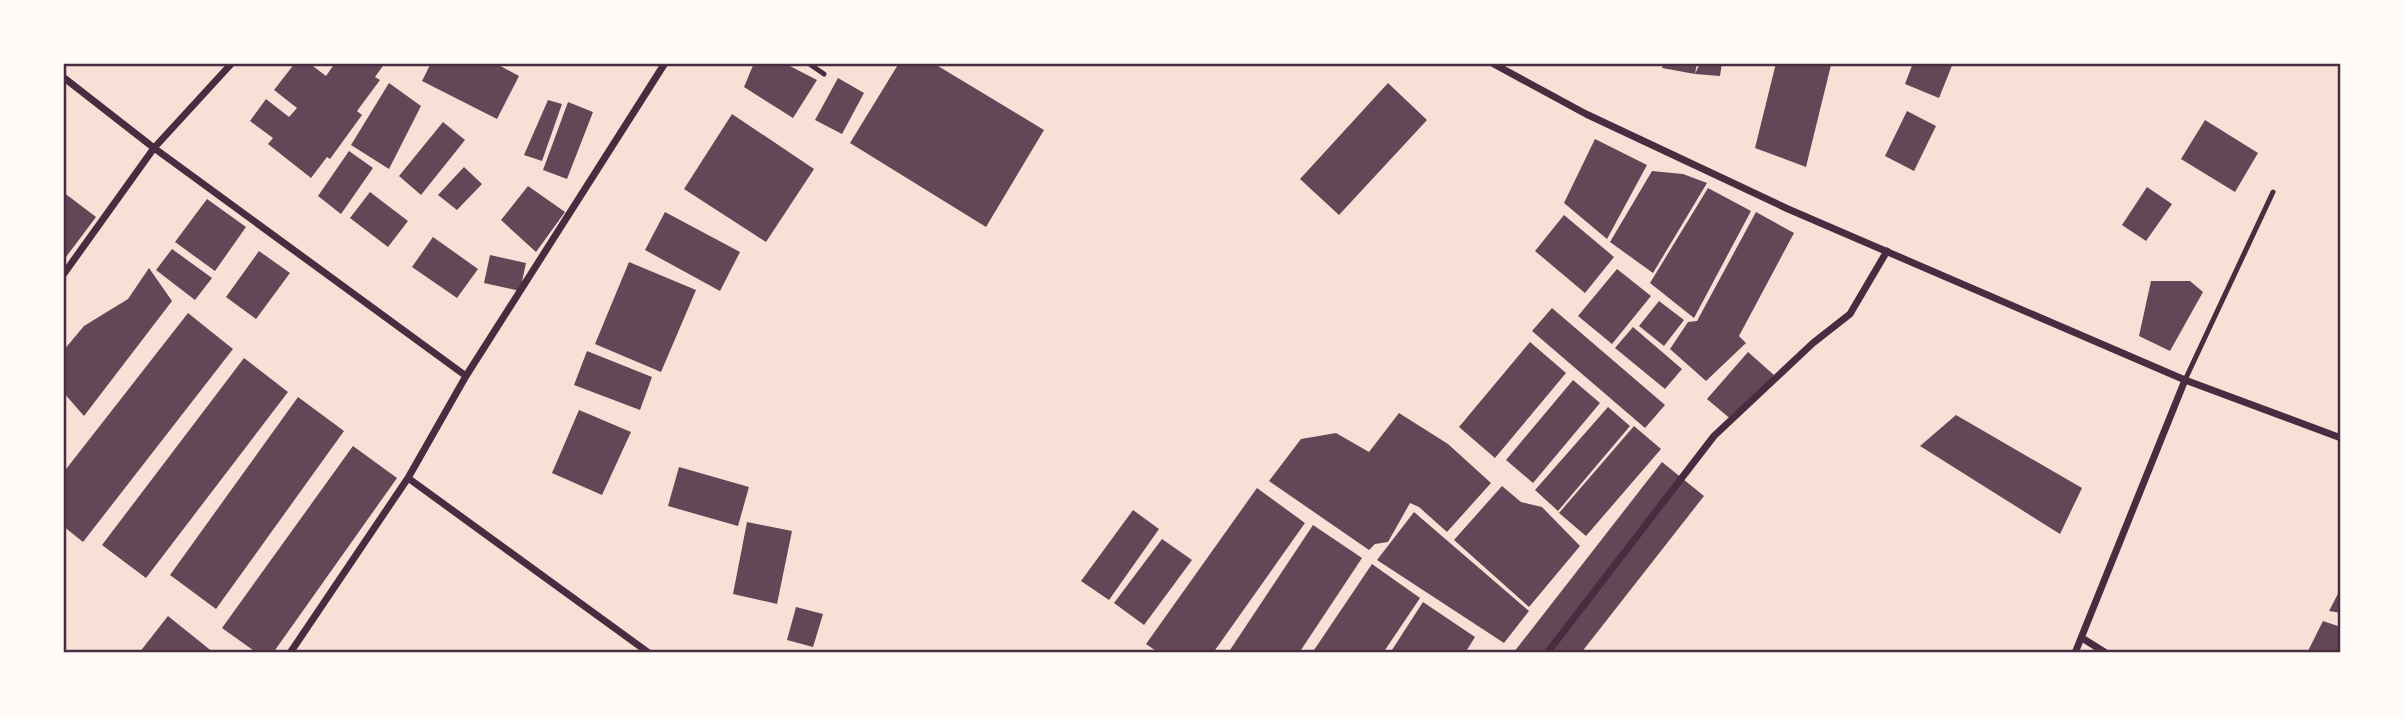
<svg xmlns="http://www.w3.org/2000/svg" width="2404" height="716" viewBox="0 0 2404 716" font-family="'Sofia Sans Condensed',sans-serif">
	<rect width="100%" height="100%" fill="#f7e1d7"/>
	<path fill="#644757" d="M295,63H309L326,76L335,63H385L375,77L380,80L357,111L362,115L330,159L327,157L311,178L268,144L273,138L250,121L266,99L289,117L297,108L274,90Z
		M431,63H495L519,76L497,119L422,81Z
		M754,63H784L817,80L793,118L744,87Z
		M899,63H933L1044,130L986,227L850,143Z
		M1663,63H1697L1695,74L1662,68Z
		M1700,63H1722L1720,76L1695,74Z
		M1776,63L1831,65L1806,167L1755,148Z
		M1913,63H1953L1939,98L1905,84Z
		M838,78L864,93L842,134L815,120Z
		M389,83L421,106L389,169L351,145Z
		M1388,83L1427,120L1339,215L1300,179Z
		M548,100L562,104L542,161L524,155Z
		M568,102L593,112L567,179L543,170Z
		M1907,111L1936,126L1914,171L1885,156Z
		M732,114L814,169L766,242L684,189Z
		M2205,120L2258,153L2235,192L2181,159Z
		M443,122L465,140L421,195L399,176Z
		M1595,139L1647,165L1607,239L1564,203Z
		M349,151L373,168L341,214L318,196Z
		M464,167L482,184L457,210L438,195Z
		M1652,171L1683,174L1707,183L1653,273L1610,242Z
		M528,186L565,212L536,252L501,220Z
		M2147,187L2172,204L2146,241L2122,225Z
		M1708,188L1751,211L1694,318L1650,283Z
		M63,192L96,217L63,261Z
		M370,192L408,221L388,247L350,218Z
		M207,199L246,227L215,271L175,242Z
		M665,212L740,252L720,291L645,250Z
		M1756,212L1794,233L1739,336L1746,343L1706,381L1670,349L1688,322L1697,321Z
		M1564,215L1614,257L1585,293L1535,251Z
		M433,237L478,269L457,298L412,267Z
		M172,249L212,278L195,300L156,270Z
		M259,251L290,273L256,319L226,297Z
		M490,255L526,263L520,291L484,283Z
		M629,262L696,290L661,372L595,344Z
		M149,268L172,301L84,416L63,392V351L84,326L128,299Z
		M1617,269L1651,296L1612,344L1578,316Z
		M2151,281H2190L2203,292L2170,351L2139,336Z
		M1659,301L1684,320L1664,346L1639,326Z
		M1552,308L1665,405L1645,428L1532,331Z
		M188,313L233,349L83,542L63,526V473Z
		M1633,327L1682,369L1665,389L1615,348Z
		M1530,342L1566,373L1495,458L1459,427Z
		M587,351L652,377L640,410L574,385Z
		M1748,352L1774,375L1733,421L1707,399Z
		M244,358L288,392L146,578L102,545Z
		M1573,380L1600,403L1533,483L1506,460Z
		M298,397L344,431L216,609L170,575Z
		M1608,407L1630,426L1558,511L1535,490Z
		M579,410L631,432L602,495L552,473Z
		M1399,413L1448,444L1491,483L1447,532L1419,507L1410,503L1388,542L1375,544L1369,550L1269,481L1301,439L1336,433L1369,452Z
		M1956,415L2082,488L2060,534L1920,446Z
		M1634,426L1661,449L1586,536L1559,513Z
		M353,446L397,478L273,653H257L222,628Z
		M1662,462L1704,496L1581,653H1516L1514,652Z
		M679,467L749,487L738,526L668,506Z
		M1502,486L1521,502L1542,507L1580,546L1529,607L1454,540Z
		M1257,488L1305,523L1213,653H1159L1146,644Z
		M1133,510L1159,529L1109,600L1081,581Z
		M1414,512L1529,611L1504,643L1377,560Z
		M747,522L792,531L777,604L733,594Z
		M1313,525L1362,558L1299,653H1228Z
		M1162,539L1192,560L1144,625L1114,603Z
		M1372,564L1420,598L1383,653H1312Z
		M2341,588V613L2329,611Z
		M1423,602L1475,637L1465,653H1390Z
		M796,607L823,614L813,647L787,640Z
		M168,616L214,653H139Z
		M2323,621L2341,627V653H2307Z"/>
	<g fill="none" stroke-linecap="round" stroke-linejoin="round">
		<path stroke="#4a2c40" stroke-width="5" d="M808,63L824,74
			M2185,380L2273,192"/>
		<path stroke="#4a2c40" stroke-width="7" d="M1492,63L1586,114L1788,209L2185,380L2341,438
			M63,77L154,148L466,376
			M63,275L154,148L232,63
			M408,478L649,653
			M2082,638L2106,653
			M290,653L408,478L466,376L665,63
			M1547,653L1714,436L1813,343L1850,314L1887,251
			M2075,653L2185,380"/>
	</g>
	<rect width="2404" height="716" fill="none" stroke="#fffaf5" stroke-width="130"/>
	<rect x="65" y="65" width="2274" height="586" fill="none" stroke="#4a2c40" stroke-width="2.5"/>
</svg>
